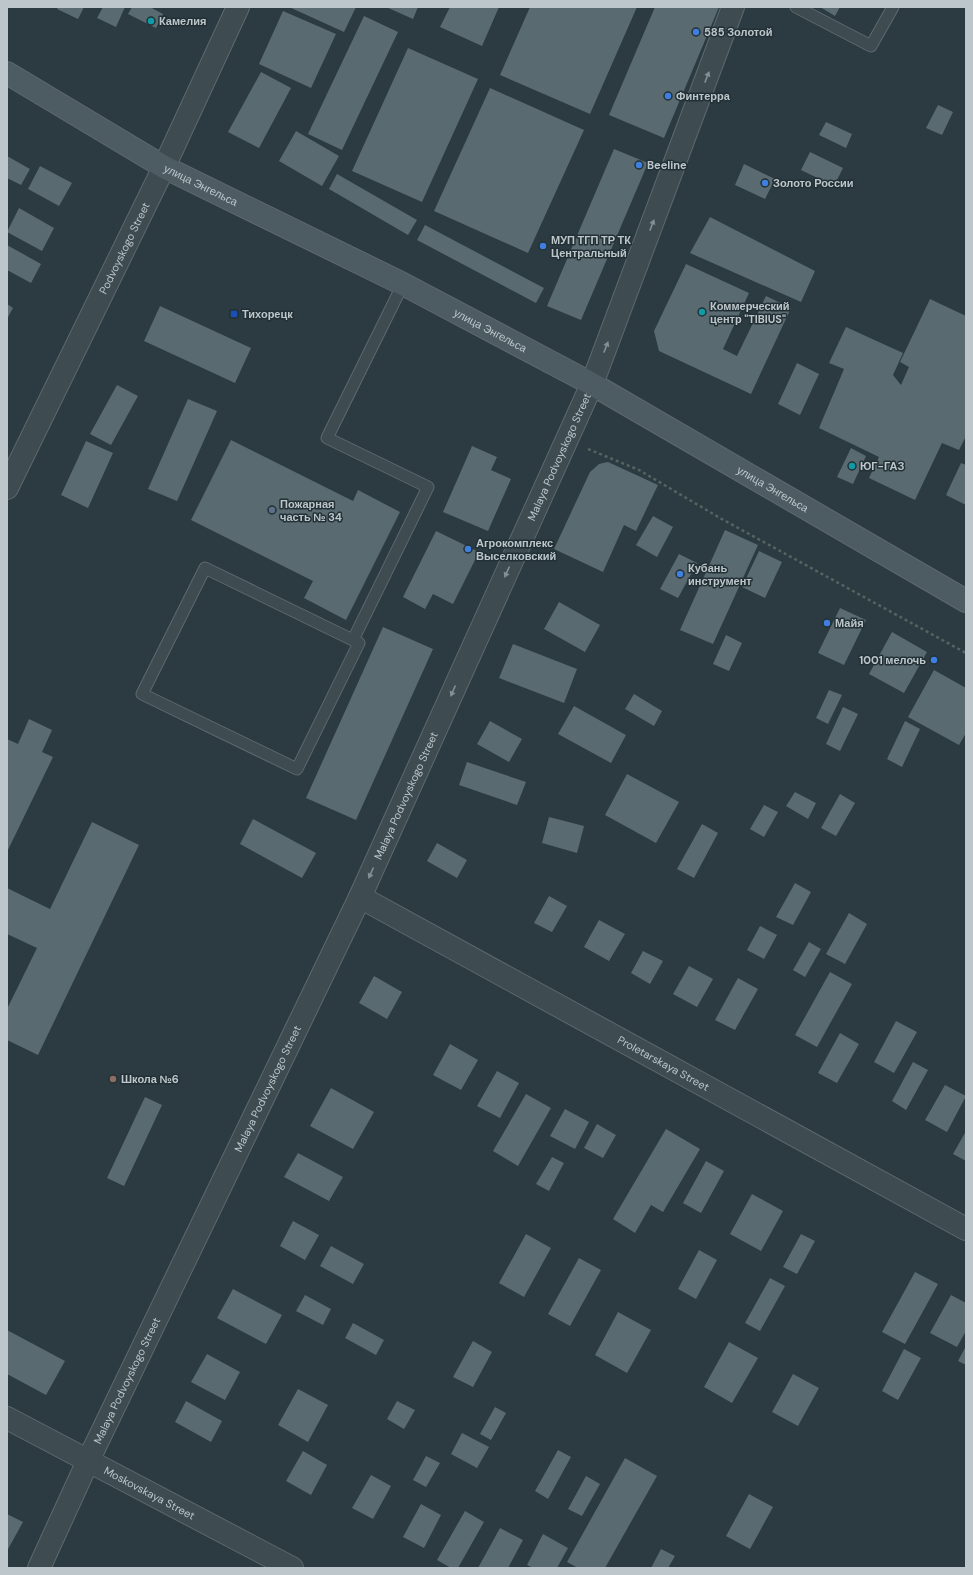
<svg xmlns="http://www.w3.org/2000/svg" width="973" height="1575" viewBox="0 0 973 1575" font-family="'DM Sans',sans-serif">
	<rect width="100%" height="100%" fill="#2b3b41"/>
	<path fill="#596a70" d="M58,7H84L78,19L57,9Z
		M103,7H125L116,27L97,18Z
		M132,7H150L163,14L156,28L128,14Z
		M289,7H356L344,32Z
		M386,7H418L413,19Z
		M450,7H499L482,46L440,27Z
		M530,7H637L590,114L500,75Z
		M655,7H719L664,138L609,115Z
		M820,7H840L835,16Z
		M283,11L336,34L311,88L259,64Z
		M364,16L398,32L342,150L308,134Z
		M408,48L478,79L422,202L352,171Z
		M261,72L291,88L259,148L228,132Z
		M490,88L584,130L528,253L434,211Z
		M938,105L953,112L942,135L926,128Z
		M826,122L852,134L846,148L819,135Z
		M296,131L339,156L322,186L279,161Z
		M614,149L648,163L581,320L547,306Z
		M810,152L843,168L834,186L801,170Z
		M7,156L30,169L21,185L7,178Z
		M744,164L775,179L765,199L735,185Z
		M40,166L72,183L59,206L28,189Z
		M337,174L417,220L408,235L329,189Z
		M19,208L54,228L42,251L7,232Z
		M710,217L815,271L801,302L690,253Z
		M425,225L544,288L536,303L417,240Z
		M7,245L41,264L31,283L7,270Z
		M686,264L749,293L723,349L737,356L766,296L791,308L751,394L659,351L654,331Z
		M930,299L966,316V436L959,450L942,443L915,500L869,478L879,457L819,428L844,369L829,363L846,327L903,353L893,375L901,385L909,367L900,362Z
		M7,304L13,308L7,319Z
		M160,306L251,348L235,383L144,341Z
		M797,363L819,374L800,415L778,404Z
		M117,385L138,396L111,445L90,434Z
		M188,399L217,411L177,501L148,489Z
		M231,440L353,501L358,490L400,512L346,620L304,598L313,581L191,520Z
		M86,441L113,453L88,508L61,495Z
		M472,446L497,457L491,470L511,479L488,531L443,512Z
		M851,448L866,456L853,484L837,477Z
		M608,462L658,485L636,531L624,525L603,572L554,549L590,472L599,464Z
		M961,463L966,465V505L946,495Z
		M653,516L673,527L657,557L636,545Z
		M725,530L758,545L713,644L680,630Z
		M436,531L479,552L453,604L433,594L425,609L403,597Z
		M759,551L782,562L765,598L742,587Z
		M679,554L697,563L678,598L660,589Z
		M559,602L600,625L585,652L544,629Z
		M840,608L866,620L844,665L818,653Z
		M383,627L433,649L356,820L306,798Z
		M892,632L927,652L904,693L869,674Z
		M726,635L742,643L729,671L713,664Z
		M513,644L577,669L564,703L499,678Z
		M934,670L966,688V733L959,745L908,717Z
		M829,690L842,695L828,724L816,718Z
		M634,694L662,711L654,726L625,709Z
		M574,706L626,735L611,763L558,734Z
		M843,707L858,714L840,751L826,744Z
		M29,719L52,730L42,752L53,757L7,852V739L18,744Z
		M490,721L522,739L509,762L477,744Z
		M905,721L920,729L902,767L887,759Z
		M467,762L526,782L517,805L459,785Z
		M627,774L679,802L656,843L605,815Z
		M795,792L816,803L808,819L786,806Z
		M840,794L855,803L836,836L821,828Z
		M764,805L778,812L764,837L750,829Z
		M549,817L584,826L577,853L542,843Z
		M253,819L316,853L302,878L240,844Z
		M92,822L139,845L38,1055L7,1040V1009L37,948L7,934V888L50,909Z
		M702,824L718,833L694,878L677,869Z
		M437,843L467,860L457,878L427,861Z
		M795,883L811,892L793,925L776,917Z
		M549,896L567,906L552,932L534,923Z
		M849,913L867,924L845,964L826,954Z
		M599,920L625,934L609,961L584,947Z
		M760,926L777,935L764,959L747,950Z
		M809,942L821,949L805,977L793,970Z
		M643,951L663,961L650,984L631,973Z
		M689,966L713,979L697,1007L673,994Z
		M830,972L852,984L817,1047L795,1035Z
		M374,976L402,992L387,1019L359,1003Z
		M738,978L758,989L735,1030L715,1020Z
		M896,1021L917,1032L894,1073L874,1062Z
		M840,1033L859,1044L837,1083L818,1073Z
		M450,1044L478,1060L461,1090L433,1075Z
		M913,1062L928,1070L906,1110L892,1101Z
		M497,1071L519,1083L500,1118L477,1106Z
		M945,1085L966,1096L947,1132L925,1120Z
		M331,1088L374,1112L353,1149L310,1126Z
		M526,1094L551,1108L518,1166L493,1151Z
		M145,1097L162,1105L124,1186L107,1178Z
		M565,1109L589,1122L575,1149L550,1136Z
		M597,1124L616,1135L603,1158L584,1148Z
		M666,1129L700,1149L663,1212L651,1205L635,1233L613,1219Z
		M966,1131V1161L953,1154Z
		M298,1153L343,1177L329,1201L284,1177Z
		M552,1157L564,1163L549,1191L536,1184Z
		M706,1161L724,1171L701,1213L683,1203Z
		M752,1194L783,1211L761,1251L730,1234Z
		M293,1221L319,1235L305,1260L280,1246Z
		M526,1234L551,1248L524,1297L499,1283Z
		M801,1234L815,1241L797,1274L783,1267Z
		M331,1246L364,1264L353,1284L320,1266Z
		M699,1250L717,1260L696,1299L678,1289Z
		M579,1258L601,1270L570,1326L548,1314Z
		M915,1272L938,1284L905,1344L882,1332Z
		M770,1278L785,1286L760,1331L745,1323Z
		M233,1289L282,1315L266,1344L217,1318Z
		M305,1295L331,1309L323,1325L296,1311Z
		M951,1295L966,1303V1331L957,1347L930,1333Z
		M618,1312L651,1330L627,1373L595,1355Z
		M353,1323L384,1340L376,1355L345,1338Z
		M7,1330L65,1361L46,1395L7,1374Z
		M473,1341L492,1352L473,1387L453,1377Z
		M729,1342L758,1358L732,1403L704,1387Z
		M966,1346V1365L958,1361Z
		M904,1349L921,1358L898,1400L882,1391Z
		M207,1354L240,1372L225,1400L191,1382Z
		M793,1374L819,1388L798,1426L772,1412Z
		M298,1389L328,1405L308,1442L278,1425Z
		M186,1401L222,1421L211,1442L175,1422Z
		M397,1401L415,1410L404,1429L387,1419Z
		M495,1407L506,1413L491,1440L480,1434Z
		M462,1433L489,1447L477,1468L451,1454Z
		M558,1450L571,1457L548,1499L535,1491Z
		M303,1451L327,1465L311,1495L286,1481Z
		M426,1456L440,1463L426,1487L413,1480Z
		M625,1458L657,1476L605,1568H578L567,1562Z
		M371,1475L391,1486L373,1519L352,1508Z
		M586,1476L600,1484L582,1516L568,1509Z
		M749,1494L773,1507L750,1549L726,1536Z
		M421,1504L441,1515L424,1548L403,1537Z
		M465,1511L484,1522L458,1568H451L437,1560Z
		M7,1514L23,1522L7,1551Z
		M500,1528L523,1540L508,1568H478Z
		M543,1534L568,1548L557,1568H533L527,1565Z
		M661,1549L675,1556L668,1568H651Z"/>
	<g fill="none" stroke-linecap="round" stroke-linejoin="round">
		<g stroke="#5d696e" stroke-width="13">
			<path id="service" d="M796,7L871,46L893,7
				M205,568L359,643L297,769L142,694Z
				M353,640L428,487L327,438L403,284"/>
		</g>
		<g stroke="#5d696e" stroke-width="24">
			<g id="minor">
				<path id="s1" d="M7,488L164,167L238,7"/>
				<path id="s2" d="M360,897L966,1229"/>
				<path id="s3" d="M7,1418L292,1568"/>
				<path id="s4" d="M39,1568L88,1461L360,897L592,384L733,7"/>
			</g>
		</g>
		<g stroke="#5d696e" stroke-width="24">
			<g id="secondary">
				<path id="s5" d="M7,73L164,167L403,284L592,384L966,601"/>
			</g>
		</g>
		<path stroke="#526561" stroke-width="2.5" stroke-dasharray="3 3" stroke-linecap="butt" d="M588,449L639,470L720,518L966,653"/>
		<use href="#service" stroke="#3e4c51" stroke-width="11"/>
		<use href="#minor" stroke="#3e4c51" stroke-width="22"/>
		<use href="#secondary" stroke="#4d5c63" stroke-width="22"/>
	</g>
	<defs><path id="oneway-solid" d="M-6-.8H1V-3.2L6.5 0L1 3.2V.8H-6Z"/></defs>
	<g fill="#838f94">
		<use href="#oneway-solid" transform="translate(707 77) rotate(-69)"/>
		<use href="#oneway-solid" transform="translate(652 225) rotate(-69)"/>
		<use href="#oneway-solid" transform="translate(606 347) rotate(-69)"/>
		<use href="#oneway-solid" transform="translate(507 572) rotate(114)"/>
		<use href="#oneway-solid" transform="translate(453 691) rotate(114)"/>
		<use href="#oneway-solid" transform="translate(371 873) rotate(114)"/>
	</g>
	<g fill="#0f9aa8" stroke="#233136" stroke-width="1.5">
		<circle cx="151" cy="21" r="4"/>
		<circle cx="702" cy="312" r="4"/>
		<circle cx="852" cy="466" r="4"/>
	</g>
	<g fill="#3f7fe0" stroke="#233136" stroke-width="1.5">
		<circle cx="696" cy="32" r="4"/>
		<circle cx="668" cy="96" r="4"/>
		<circle cx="639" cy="165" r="4"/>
		<circle cx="765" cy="183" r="4"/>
		<circle cx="543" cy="246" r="4"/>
		<circle cx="468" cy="549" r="4"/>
		<circle cx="680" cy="574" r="4"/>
		<circle cx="827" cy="623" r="4"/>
		<circle cx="934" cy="660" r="4"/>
	</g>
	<rect fill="#1a4fb4" stroke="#233136" stroke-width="1.5" x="230" y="310" width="8" height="8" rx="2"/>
	<circle fill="#5c6f8a" stroke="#233136" stroke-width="1.5" cx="272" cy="510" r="4"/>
	<circle fill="#8d6e63" stroke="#233136" stroke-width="1.5" cx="113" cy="1079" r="4"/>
	<g text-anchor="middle" stroke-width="3" stroke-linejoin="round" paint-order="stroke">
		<g font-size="11" font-weight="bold" fill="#bcc6cb" stroke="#233136" text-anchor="start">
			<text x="159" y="25">Камелия</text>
			<text x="704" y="36">585 Золотой</text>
			<text x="676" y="100">Финтерра</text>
			<text x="647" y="169">Beeline</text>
			<text x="773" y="187">Золото России</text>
			<text x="551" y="244">МУП ТГП ТР ТК<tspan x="551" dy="13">Центральный</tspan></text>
			<text x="710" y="310">Коммерческий<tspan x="710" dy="13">центр "TIBIUS"</tspan></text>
			<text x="242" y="318">Тихорецк</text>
			<text x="860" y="470">ЮГ-ГАЗ</text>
			<text x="280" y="508">Пожарная<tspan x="280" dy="13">часть № 34</tspan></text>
			<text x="476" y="547">Агрокомплекс<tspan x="476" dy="13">Выселковский</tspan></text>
			<text x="688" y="572">Кубань<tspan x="688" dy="13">инструмент</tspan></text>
			<text x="835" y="627">Майя</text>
			<text x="926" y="664" text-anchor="end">1001 мелочь</text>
			<text x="121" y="1083">Школа №6</text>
		</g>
		<g font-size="11" fill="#bcc6cb" stroke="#233136">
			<text dy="4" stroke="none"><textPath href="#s5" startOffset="224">улица Энгельса</textPath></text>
			<text dy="4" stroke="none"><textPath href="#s1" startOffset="267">Podvoyskogo Street</textPath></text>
			<text dy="4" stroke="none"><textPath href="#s5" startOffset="548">улица Энгельса</textPath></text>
			<text dy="4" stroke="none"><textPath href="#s4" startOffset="1227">Malaya Podvoyskogo Street</textPath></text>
			<text dy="4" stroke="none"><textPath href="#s5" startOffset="872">улица Энгельса</textPath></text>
			<text dy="4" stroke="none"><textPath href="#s4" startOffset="855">Malaya Podvoyskogo Street</textPath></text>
			<text dy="4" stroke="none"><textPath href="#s2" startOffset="346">Proletarskaya Street</textPath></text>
			<text dy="4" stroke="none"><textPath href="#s4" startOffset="531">Malaya Podvoyskogo Street</textPath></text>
			<text dy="4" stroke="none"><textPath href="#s4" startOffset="207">Malaya Podvoyskogo Street</textPath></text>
			<text dy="4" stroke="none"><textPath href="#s3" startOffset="161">Moskovskaya Street</textPath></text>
		</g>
	</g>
	<rect width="973" height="1575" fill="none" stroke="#bcc6cb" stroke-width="16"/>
</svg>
